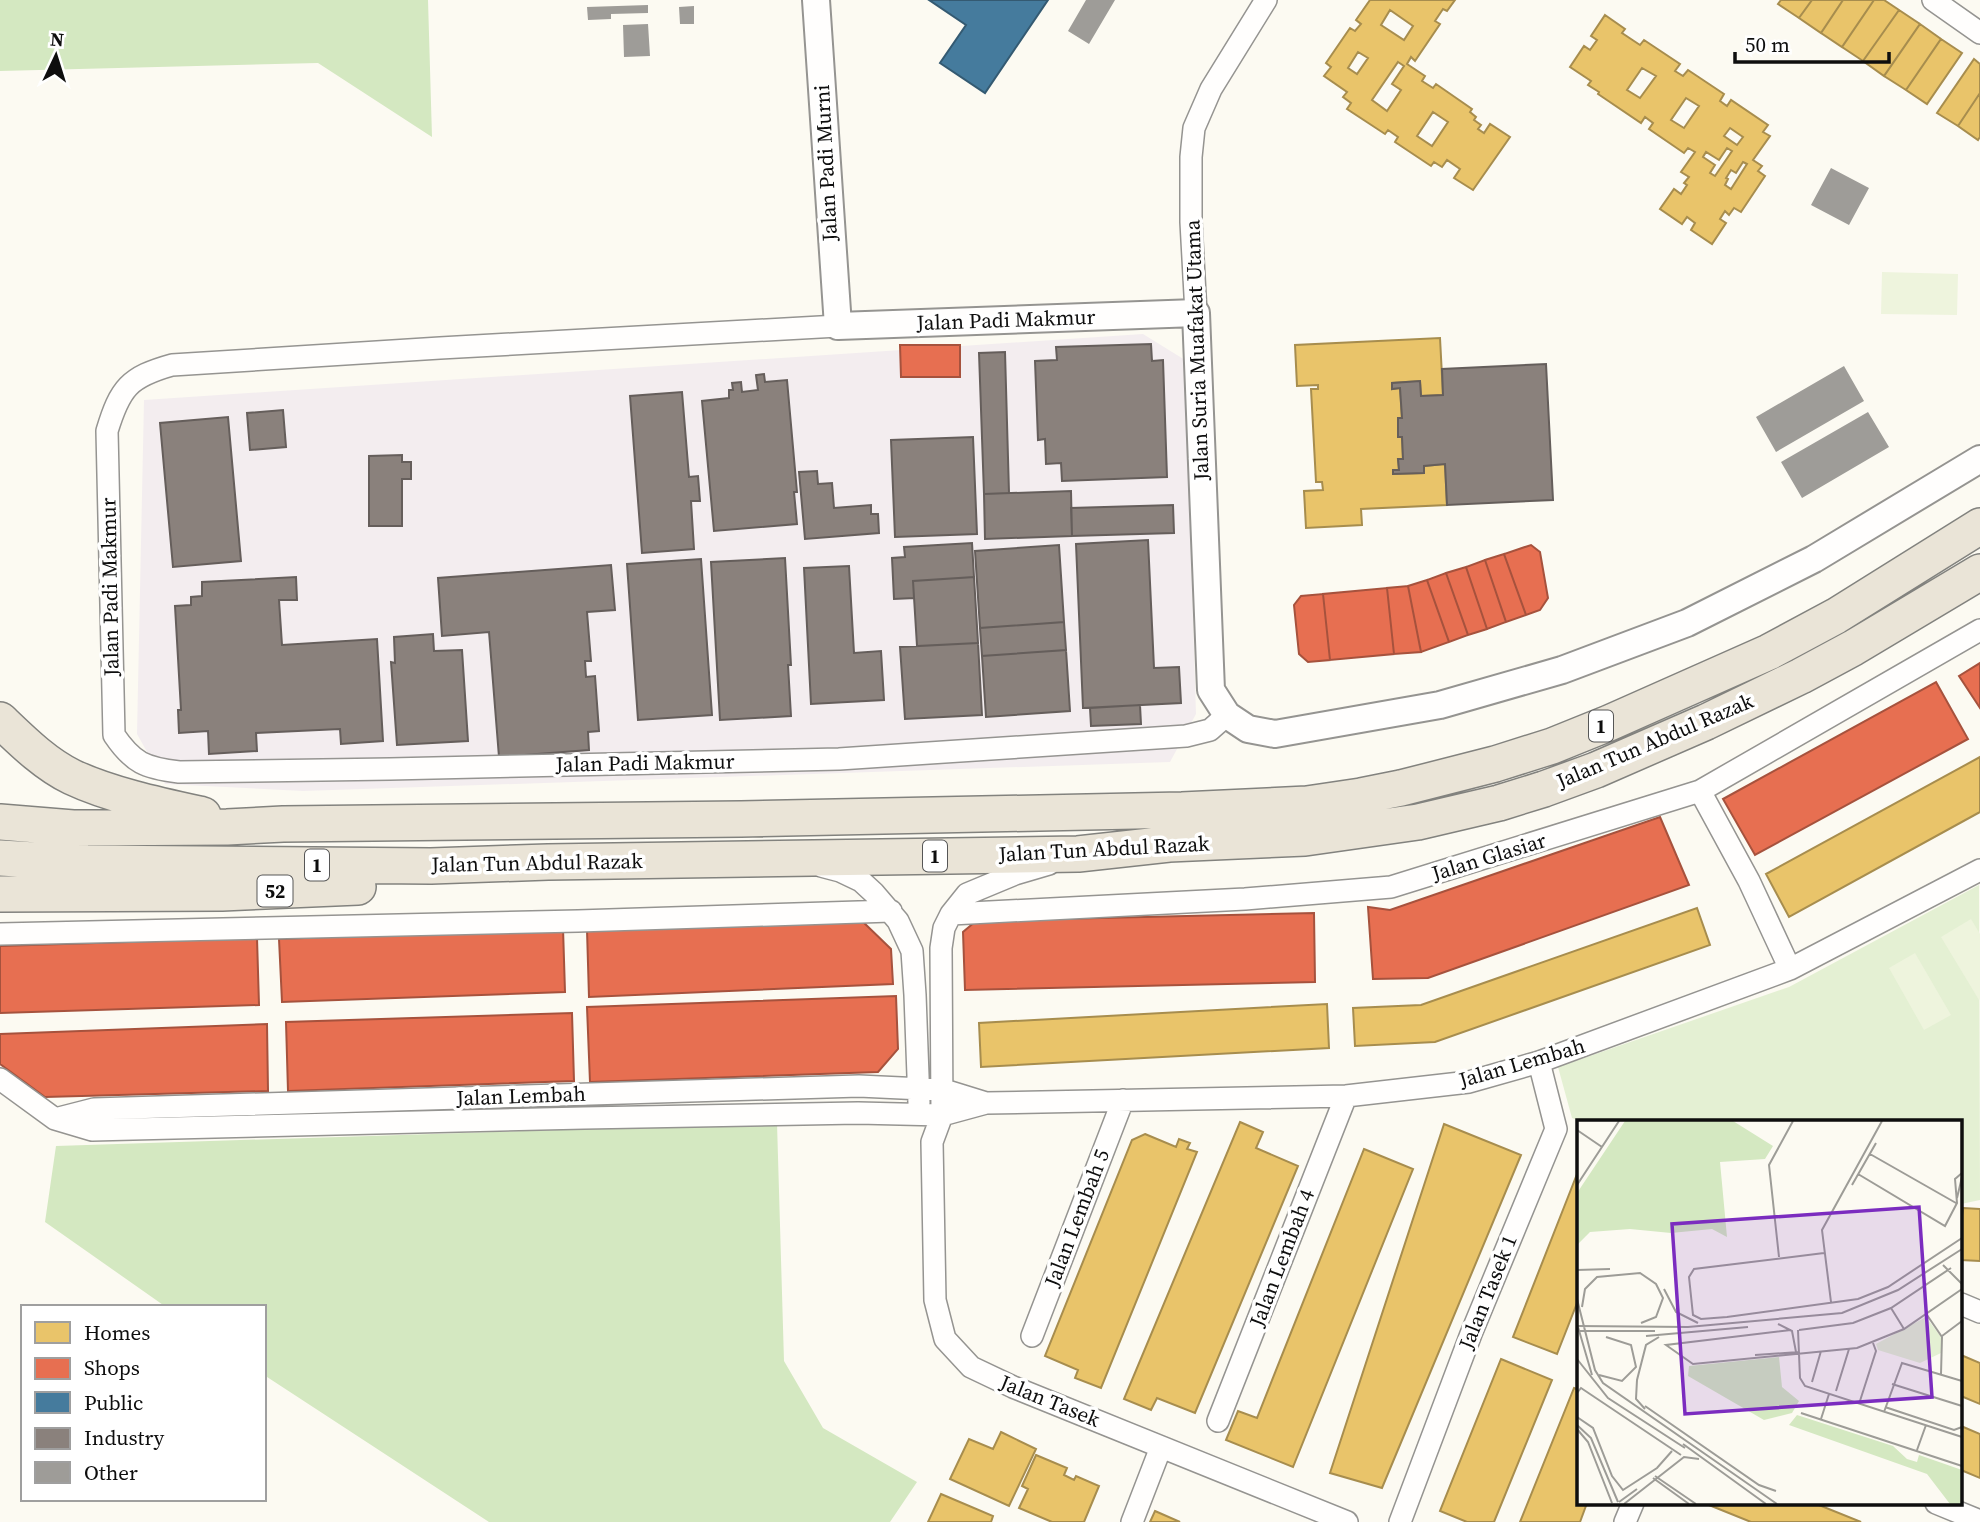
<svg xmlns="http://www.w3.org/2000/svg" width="1980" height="1522" viewBox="0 0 1980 1522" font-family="'Source Serif 4',serif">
	<rect width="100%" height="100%" fill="#fcfaf2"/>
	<path fill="#f3edef" d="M1143,334L1185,360L1196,714L1170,762L303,791L165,784L137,734L144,400Z"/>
	<path fill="#e4f0d3" d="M1979,885L1980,1200L1961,1204V1121H1580L1572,1118L1558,1067L1789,987Z"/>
	<path fill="#d4e8c1" d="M0,0H428L432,137L318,63L0,71Z
		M777,1123L784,1361L823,1428L917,1482L890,1522H489L264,1375V1307H166L45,1222L56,1146Z"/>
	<path fill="#eef4dd" d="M1882,272L1958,274L1957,315L1881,314Z
		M1971,919L1980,934V999L1979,1000L1941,937Z
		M1915,953L1951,1015L1924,1030L1889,968Z"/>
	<path fill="#e9c46a" stroke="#a78d4e" stroke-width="2" fill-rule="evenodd" d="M1370,0H1455L1447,11L1443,9L1435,21L1440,24L1415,61L1411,57L1407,64L1425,76L1422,81L1433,88L1436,84L1472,109L1470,112L1476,117L1474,120L1481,125L1478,129L1484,133L1490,124L1510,137L1473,190L1454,178L1460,169L1447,160L1442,167L1434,162L1431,166L1395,142L1398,137L1388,130L1385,134L1347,109L1351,103L1343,97L1347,92L1324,76L1331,67L1326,63L1350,28L1355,31L1361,24L1356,20ZM1390,10L1413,26L1404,40L1381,25ZM1358,52L1368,58L1357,74L1348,68ZM1398,62L1404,66L1392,84L1401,90L1387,111L1372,100ZM1433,112L1448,122L1432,146L1417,136Z
		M1781,0H1812L1799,18L1778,4Z
		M1812,0H1843L1821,33L1799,18Z
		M1843,0H1874L1842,47L1821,33Z
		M1874,0H1884L1899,10L1863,61L1842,47Z
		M1899,10L1920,24L1884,76L1863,61Z
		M1605,15L1625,29L1622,33L1640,45L1644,40L1680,64L1675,71L1683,76L1688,70L1724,94L1720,101L1727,106L1731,100L1768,125L1763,132L1770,136L1753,160L1762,166L1758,171L1765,176L1741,212L1734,208L1729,215L1725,211L1720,219L1726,223L1712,244L1691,230L1695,223L1687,217L1682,224L1660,209L1674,189L1681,194L1687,185L1684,183L1689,177L1681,172L1695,152L1688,148L1684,153L1649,129L1653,123L1645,117L1641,123L1598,94L1599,92L1588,85L1591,81L1570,67L1584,46L1590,50L1597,40L1591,36ZM1642,68L1656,76L1640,98L1627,90ZM1686,98L1699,106L1684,128L1671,120ZM1730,128L1743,137L1737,145L1724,136ZM1727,148L1732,151L1715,176L1710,173L1715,165L1703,157L1706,152L1719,160ZM1743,162L1747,164L1731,189L1725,185L1728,179L1726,178L1731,170L1736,173Z
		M1920,24L1941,39L1906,90L1884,76Z
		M1941,39L1962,53L1927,104L1906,90Z
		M1974,59L1980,64V93L1958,126L1937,113Z
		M1980,93V137L1978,140L1958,126Z
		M1440,338L1443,395L1421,396L1420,381L1392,383V389L1400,388L1402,418H1398V437H1402L1403,459H1398L1399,470H1393V474L1424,473V466L1445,464L1447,505L1361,509L1362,525L1306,528L1304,491L1323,490L1322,482H1316L1311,389H1318V385L1297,386L1295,345Z
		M1980,757V812L1789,917L1766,874Z
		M1697,908L1710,945L1435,1042L1355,1046L1353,1008L1421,1005Z
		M1327,1004L1329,1048L981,1067L979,1023Z
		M1240,1122L1263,1132L1256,1148L1298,1166L1195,1413L1157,1398L1151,1410L1124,1399Z
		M1444,1124L1521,1155L1382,1488L1330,1473Z
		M1145,1134L1176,1147L1179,1139L1190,1143L1187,1149L1197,1152L1101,1388L1075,1378L1078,1370L1045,1356L1132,1140Z
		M1364,1149L1413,1169L1293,1467L1226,1440L1238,1411L1257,1418Z
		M1579,1169V1298L1557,1354L1513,1337Z
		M1963,1208L1980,1209V1261L1961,1260V1222Z
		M1961,1355L1980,1363V1404L1961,1396Z
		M1501,1359L1552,1380L1494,1522H1467L1440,1511Z
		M1574,1388L1579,1390V1503H1587L1580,1522H1520Z
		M1961,1426L1980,1434V1478L1961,1470Z
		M1001,1432L1036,1449L1009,1506L950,1479L969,1439L993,1449Z
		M1036,1455L1067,1468L1064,1475L1074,1480L1076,1476L1099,1486L1084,1522H1052L1019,1508L1028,1489L1022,1486Z
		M941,1494L993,1516L991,1522H928Z
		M1704,1503H1814L1861,1522H1751Z
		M1155,1511L1180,1522H1150Z"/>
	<path fill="#e76f51" stroke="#a6523d" stroke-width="2" d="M900,345H960V377H901Z
		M1531,545L1540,552L1548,598L1540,610L1526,615L1504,554Z
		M1504,554L1526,615L1506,622L1485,560Z
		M1485,560L1506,622L1487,629L1466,567Z
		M1466,567L1487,629L1468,635L1446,573Z
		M1446,573L1468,635L1449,642L1427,580Z
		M1427,580L1449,642L1421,652L1408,586Z
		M1408,586L1421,652L1394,654L1387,588Z
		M1387,588L1394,654L1330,660L1323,594Z
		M1323,594L1330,660L1308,662L1299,654L1294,605L1301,596Z
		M1980,663V708L1959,676Z
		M1936,682L1968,739L1755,855L1723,799Z
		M1660,817L1689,885L1428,978L1373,979L1368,907L1390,910Z
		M1314,913L1315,982L965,990L963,932L976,921Z
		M860,919L891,949L893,984L589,997L587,930Z
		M563,928L565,992L282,1002L279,939Z
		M257,938L259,1005L0,1013V946Z
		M896,996L898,1049L878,1072L590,1082L587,1007Z
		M572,1013L574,1081L288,1091L286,1022Z
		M267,1024L268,1091L45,1097L0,1064V1034Z"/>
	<path fill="#457b9d" stroke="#345a72" stroke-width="2" d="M929,0H1048L985,93L940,63L966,25Z"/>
	<path fill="#8a817c" stroke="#655e5b" stroke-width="2" d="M1151,344L1152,361L1163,360L1167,477L1062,481L1061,463L1046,464L1045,439L1038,440L1035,361L1057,360L1056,347Z
		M1005,352L1009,493L984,494L979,353Z
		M1546,364L1553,500L1447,505L1445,464L1424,466V473L1393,474V470H1399L1398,459H1403L1402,437H1398V418H1402L1400,388L1392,389V383L1420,381L1421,396L1443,395L1442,369Z
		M764,374L765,382L787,380L797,492H794L797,524L714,531L702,401L729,398V390H733L732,383L741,382L742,392L758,390L756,375Z
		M682,392L689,477L698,476L700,501H691L694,549L642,553L630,396Z
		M283,410L286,447L250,450L247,413Z
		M228,417L241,561L173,567L160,423Z
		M973,437L977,534L895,537L891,440Z
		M402,455V462H411V479H402V526H369V456Z
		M817,471L818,484L832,483L834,508L871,505V514H878L879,533L805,539L799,472Z
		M1071,491L1072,536L985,539L984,494Z
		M1173,505L1174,533L1072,536L1071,508Z
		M1148,540L1154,668L1179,667L1181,703L1083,708L1076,544Z
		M972,543L974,577L913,581L914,598L894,599L892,558L905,557L904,547Z
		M1059,545L1064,622L980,628L975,551Z
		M785,558L791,665H788L791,716L720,720L711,562Z
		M701,559L712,715L638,720L627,564Z
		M611,565L615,610L587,612L591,661H585L586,677L595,676L599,731L588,732L589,750L499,757L489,632L442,636L438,578Z
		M849,566L854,653L881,651L884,700L811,704L804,568Z
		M296,577L297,600H279L282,645L377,639L383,741L341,744L340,729L256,733L257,751L209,754L208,731L179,733L178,710H181L175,606L191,605V597L202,596V582Z
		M974,577L978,643L917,646L913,581Z
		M1064,622L1066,650L982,656L980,628Z
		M433,634L434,651L462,650L468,741L397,745L391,662L395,663L394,637Z
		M978,643L982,715L905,719L900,647Z
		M1066,650L1070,711L986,717L982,656Z
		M1140,705L1141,724L1091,726L1090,708Z"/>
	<path fill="#9e9c98" d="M1086,0H1115L1089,44L1068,31Z
		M648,5V13L611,14V19L588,20L587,7Z
		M694,6V24H680L679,7Z
		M648,24L650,56L624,57L623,25Z
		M1831,168L1869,188L1849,225L1811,205Z
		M1844,366L1864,401L1776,452L1756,417Z
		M1868,412L1889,447L1802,498L1781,462Z"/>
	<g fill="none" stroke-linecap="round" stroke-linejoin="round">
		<g stroke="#959491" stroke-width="24">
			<path id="minor" d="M1933,0L1980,33
				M1196,313L1191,222V157L1194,128L1211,89L1266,0
				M838,326L440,348L172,365C129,377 120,388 107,431L114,735C133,763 145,768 179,772L390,769L839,759L1186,736L1210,730L1227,715
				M1700,791L1749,881L1790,969
				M1049,864L1015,874L967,894L951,914L944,928L941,948L942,1115L932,1142L935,1300L945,1339L971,1367L1013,1387L1347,1522
				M821,866L840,871L861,881L874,893L898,921L912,951L915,995L919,1103
				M951,914L1245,899L1391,887L1700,791L1980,630
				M0,934L578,921L891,911
				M0,1079L55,1119L92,1130L584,1118L858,1113L942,1115L986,1103L1346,1096L1469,1082L1539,1062L1790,969L1980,870
				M55,1119L94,1109L859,1086L944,1090L986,1103
				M1961,1304L1980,1312
				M1032,1336L1123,1100
				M1218,1421L1346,1096
				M1936,1503L1980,1521
				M1132,1522L1161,1447
				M1400,1522L1471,1334L1556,1129L1539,1062
				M1625,1522L1633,1503"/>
		</g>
		<g stroke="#959491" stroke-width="30">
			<path id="tertiary" d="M816,0L838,326L1196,313L1211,690L1227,715L1248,729L1275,734L1440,705L1562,670L1687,623L1814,559L1980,459"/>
		</g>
		<g stroke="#82827e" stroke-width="38">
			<path id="trunk" d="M0,720C22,741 45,764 72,777C110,795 162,806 203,815
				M0,822L73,828L227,827L283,824L741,819L1182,810L1307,804L1361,796L1401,788L1495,764L1552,746L1609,723L1769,652L1836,616L1980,526
				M0,858L87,863L431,866L548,862L1078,854L1169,844L1305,838L1418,822L1499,803L1544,789L1596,770L1706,722L1801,676L1853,648L1980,572
				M0,894L222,893L358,887"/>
		</g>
		<use href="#minor" stroke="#fffefd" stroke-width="21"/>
		<use href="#tertiary" stroke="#fffefd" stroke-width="26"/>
		<use href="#trunk" stroke="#eae4d7" stroke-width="35"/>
	</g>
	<g text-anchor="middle" stroke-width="7" stroke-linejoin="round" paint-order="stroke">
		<g fill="#fff" stroke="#565656" stroke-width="2">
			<rect x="1589" y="710.5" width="24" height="31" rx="5"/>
			<rect x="923" y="840.5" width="24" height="31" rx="5"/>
			<rect x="305" y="849.5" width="24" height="31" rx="5"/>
			<rect x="257.5" y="875.5" width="35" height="31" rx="5"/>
		</g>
		<g font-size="19" font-weight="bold" fill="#0e0e0e">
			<text x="1601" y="733">1</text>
			<text x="935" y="863">1</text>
			<text x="317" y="872">1</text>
			<text x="275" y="898">52</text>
		</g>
		<g font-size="21" fill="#0e0e0e" stroke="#fff">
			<text transform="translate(826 163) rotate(-93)" y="7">Jalan Padi Murni</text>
			<text transform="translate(1006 320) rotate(-2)" y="7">Jalan Padi Makmur</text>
			<text transform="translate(1197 350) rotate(-92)" y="7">Jalan Suria Muafakat Utama</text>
			<text transform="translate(110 587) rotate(-91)" y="7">Jalan Padi Makmur</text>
			<text transform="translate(1655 741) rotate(-23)" y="7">Jalan Tun Abdul Razak</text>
			<text transform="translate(645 763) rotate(-1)" y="7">Jalan Padi Makmur</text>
			<text transform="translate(1104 849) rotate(-3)" y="7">Jalan Tun Abdul Razak</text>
			<text transform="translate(1489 857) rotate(-17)" y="7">Jalan Glasiar</text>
			<text transform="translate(537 863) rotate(-1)" y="7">Jalan Tun Abdul Razak</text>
			<text transform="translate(1522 1063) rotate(-16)" y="7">Jalan Lembah</text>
			<text transform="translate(521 1096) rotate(-2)" y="7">Jalan Lembah</text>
			<text transform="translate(1077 1218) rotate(-69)" y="7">Jalan Lembah 5</text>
			<text transform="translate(1282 1258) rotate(-69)" y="7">Jalan Lembah 4</text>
			<text transform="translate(1488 1292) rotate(-68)" y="7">Jalan Tasek 1</text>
			<text transform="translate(1050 1401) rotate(22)" y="7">Jalan Tasek</text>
		</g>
	</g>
	<g transform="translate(1577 1120)">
		<rect width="385" height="385" fill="#fcfaf2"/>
		<path d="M349,197L364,217V233L343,243L301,230L299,224Z" fill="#e4f0d3"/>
		<path d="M48,1H156L196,26L188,39L143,42L150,117L135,109L94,113L53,109L13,112L0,125V73ZM202,237L205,267L222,281L215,293L187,300L111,256L112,246ZM220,295L316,326L330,339L340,342L342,335L385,350V384H373L350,354L212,305Z" fill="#d4e8c1"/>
		<path fill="none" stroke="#9d9c97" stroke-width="2" d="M0,10L25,27M293,34L379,83M281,54L368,106L380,83L378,59L385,53M0,65L42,1M275,65L299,23M380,78L385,57M247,133L117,149L112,157L116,195L124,199L150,197L281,179L311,167L385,118M202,137L192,45L216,1M366,145L385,164M0,150L33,149M87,169L99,192L121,203M0,179L18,250L26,263L200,384M254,182L245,110L305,1M5,187L8,169L20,157L63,153L79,164L86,178L79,197L64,203M314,188L327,209M350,195L365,217L364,254M201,204L215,211L219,232M0,206L111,207L265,193L321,170L385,129M1,207L15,255M214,210L89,225L116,244L280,228L327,209L385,169M221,210L223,258L228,266L385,317M222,210L276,203L314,188L374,148M0,211H78M69,216L171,207M365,216L385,201M178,235L222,232M0,239L31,278L108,328M22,255L45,261L59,247L54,225L29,217M235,262L244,231M315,264L385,286M259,271L272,229M0,273L4,268L104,335M282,284L299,231L296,223M68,286L182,365L199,371M308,287L377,310L385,307M68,289L59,279L60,260L69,225L82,217M307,292L325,243L385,261M224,293L385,346M0,297L16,308L35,356L46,370L80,348L95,331M244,299L252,274M0,305L14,318L41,382M0,309L11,322L35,383M106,324L189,384M340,330L349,305M78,356L119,384M76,358L112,384M42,382L60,369M47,384L107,337L122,339"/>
		<path fill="#7b2cbf" fill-opacity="0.15" stroke="#7b2cbf" stroke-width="3.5" d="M342,87L355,277L108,294L95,104Z"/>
		<rect width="385" height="385" fill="none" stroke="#0e0e0e" stroke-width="3.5"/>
	</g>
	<rect x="21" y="1305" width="245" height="196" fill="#ffffff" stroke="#9f9f9f" stroke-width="2"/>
	<rect x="35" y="1322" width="35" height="21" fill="#e9c46a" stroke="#9f9f9f" stroke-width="2"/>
	<text x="84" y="1340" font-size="21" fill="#0e0e0e">Homes</text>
	<rect x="35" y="1358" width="35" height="21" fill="#e76f51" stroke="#9f9f9f" stroke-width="2"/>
	<text x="84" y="1375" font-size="21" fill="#0e0e0e">Shops</text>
	<rect x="35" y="1392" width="35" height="21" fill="#457b9d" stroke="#9f9f9f" stroke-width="2"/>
	<text x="84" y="1410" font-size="21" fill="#0e0e0e">Public</text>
	<rect x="35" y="1428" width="35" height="21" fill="#8a817c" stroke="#9f9f9f" stroke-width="2"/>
	<text x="84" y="1445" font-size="21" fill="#0e0e0e">Industry</text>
	<rect x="35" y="1462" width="35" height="21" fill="#9e9c98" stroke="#9f9f9f" stroke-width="2"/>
	<text x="84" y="1480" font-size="21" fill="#0e0e0e">Other</text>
	<g transform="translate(56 56) rotate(4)" stroke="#ffffff" stroke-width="5" paint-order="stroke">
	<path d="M0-5L12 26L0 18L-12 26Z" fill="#0e0e0e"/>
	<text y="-10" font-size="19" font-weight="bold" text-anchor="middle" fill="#0e0e0e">N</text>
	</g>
	<path d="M1735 52v10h154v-10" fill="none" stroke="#0e0e0e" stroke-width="3.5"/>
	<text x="1745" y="52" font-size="21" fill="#0e0e0e" stroke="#ffffff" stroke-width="5" paint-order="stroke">50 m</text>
</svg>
